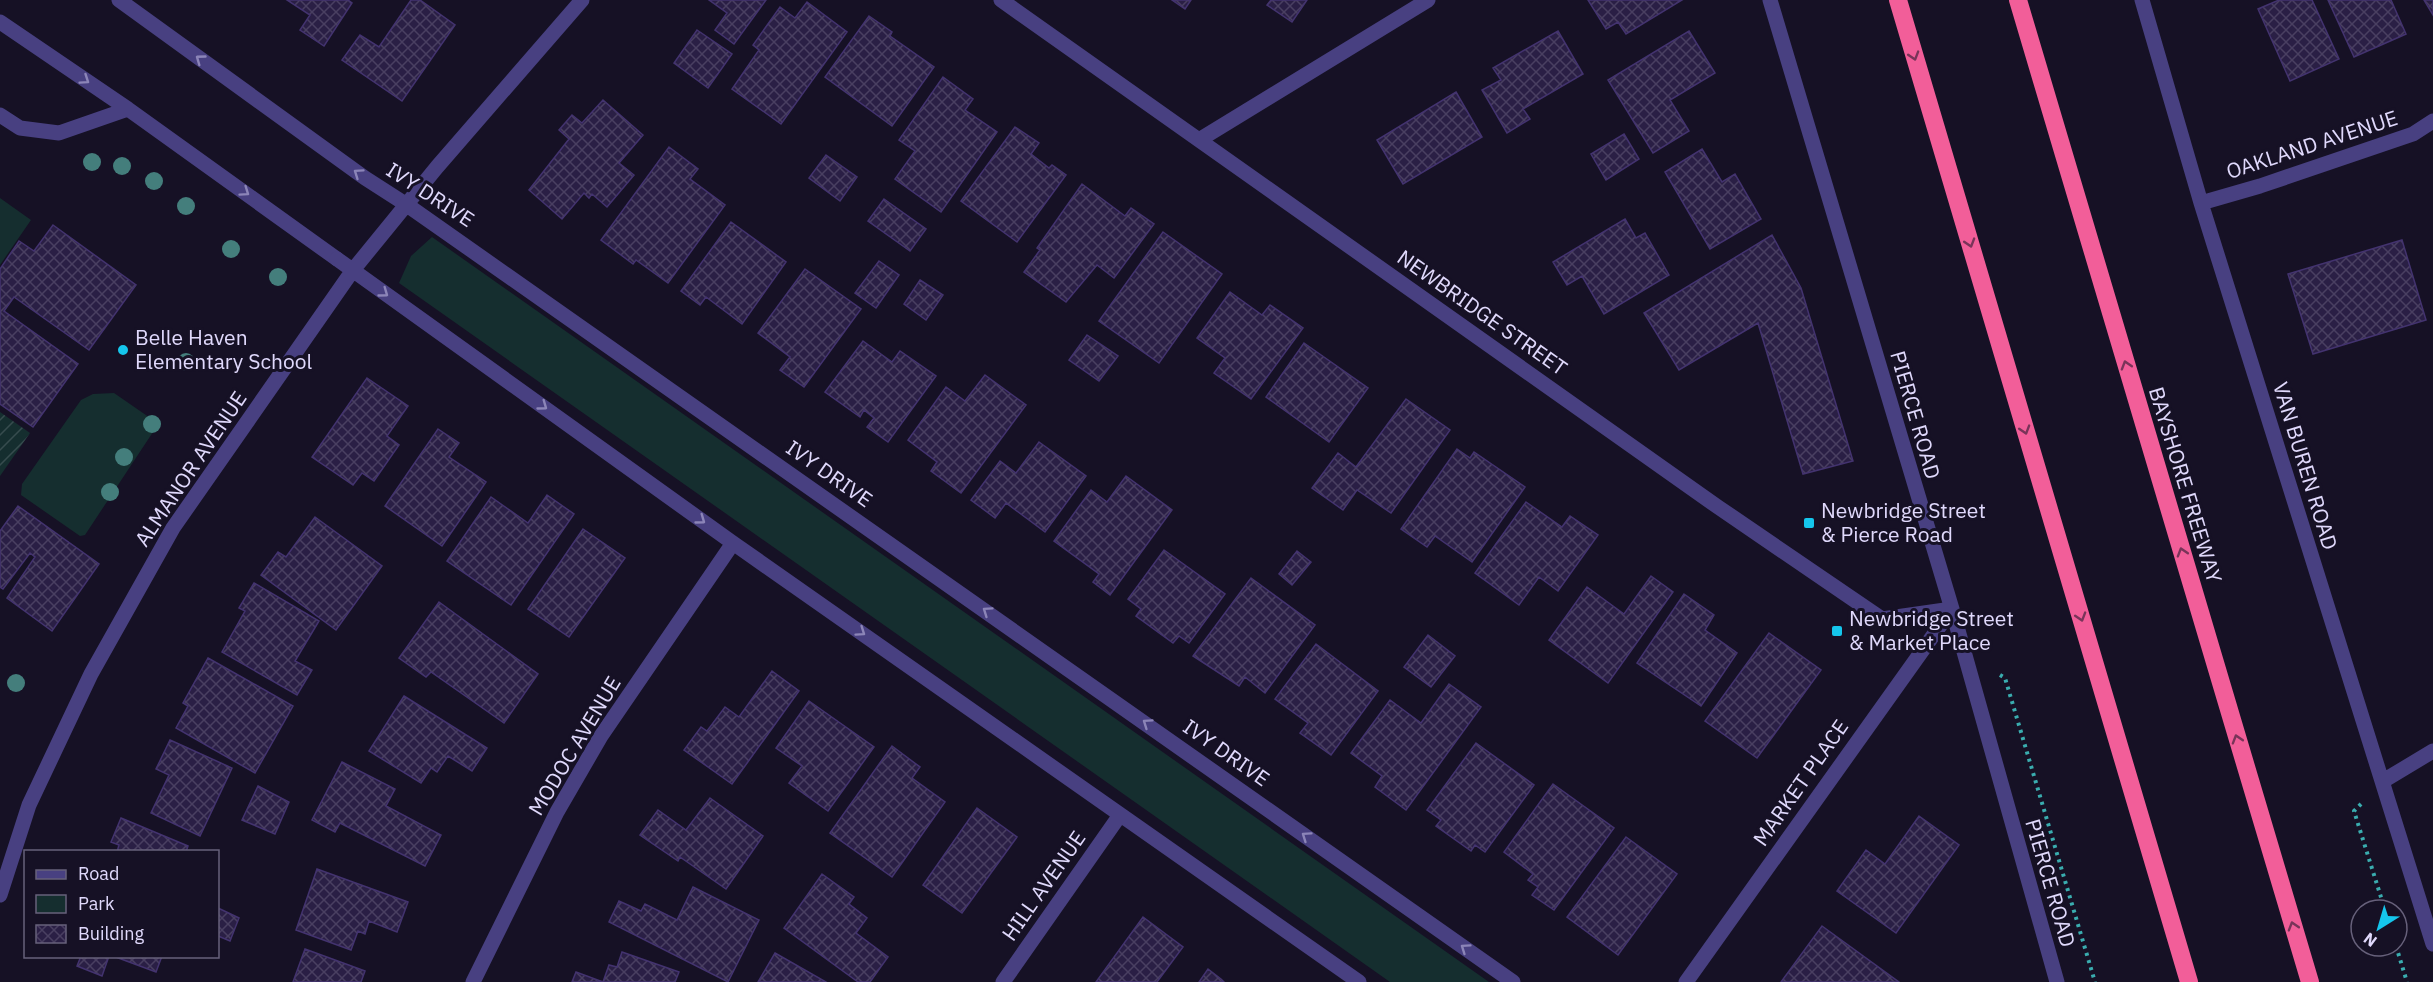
<svg xmlns="http://www.w3.org/2000/svg" width="2433" height="982" viewBox="0 0 2433 982" font-family="'IBM Plex Sans',sans-serif">
	<defs>
		<pattern id="garden-furrows" width="10" height="10" patternUnits="userSpaceOnUse" patternTransform="scale(1.5)"><rect width="10" height="10" fill="#152e2f"/><path d="M-1 1l2-2M0 10L10 0M9 11l2-2" fill="none" stroke="#374c4e"/></pattern>
		<pattern id="building-cross-hatch" width="8" height="8" patternUnits="userSpaceOnUse" patternTransform="scale(1.5)"><rect width="8" height="8" fill="#2a1f45"/><path d="M0 0l8 8M0 8l8-8" fill="none" stroke="#493f61"/></pattern>
	</defs>
	<rect width="100%" height="100%" fill="#161125"/>
	<path fill="#152e2f" d="M0,198L31,220L0,265Z
		M432,237L1489,982H1390L399,283L411,256Z
		M114,393L156,422L157,426L85,535L80,536L21,495L22,484L81,400L93,394Z"/>
	<path fill="url(#garden-furrows)" d="M0,412L30,433L0,476Z"/>
	<path fill="url(#building-cross-hatch)" stroke="#43336f" stroke-width="1.5" d="M287,0H348L352,3L324,46L300,30L310,15Z
		M411,0H420L455,25L402,101L342,60L360,35L379,47Z
		M709,0H766L734,44L715,30L727,13Z
		M1172,0H1191L1185,9Z
		M1271,0H1307L1292,22L1267,5Z
		M1588,0H1682L1626,34L1618,22L1606,29Z
		M2279,0H2312L2339,59L2290,81L2258,9Z
		M2328,0H2391L2406,34L2354,57Z
		M2424,0H2433V15Z
		M807,2L847,32L781,124L732,89L759,50L753,45L780,7L795,18Z
		M869,16L892,32L890,36L934,67L892,126L825,77Z
		M697,30L732,54L708,88L674,63Z
		M1558,31L1583,74L1523,109L1530,119L1507,133L1482,90L1501,80L1493,68Z
		M1689,31L1715,73L1670,100L1689,131L1653,153L1608,80Z
		M943,77L973,99L965,110L997,132L941,212L895,179L915,151L899,140Z
		M1456,92L1482,137L1403,184L1377,140Z
		M603,100L643,135L619,163L634,175L607,207L592,194L589,198L584,193L562,219L529,190L569,139L559,130L572,115L582,123Z
		M1015,127L1039,143L1031,154L1049,168L1052,165L1066,175L1017,242L961,201Z
		M1624,134L1639,159L1606,180L1591,154Z
		M669,147L698,169L690,179L725,205L668,283L636,260L633,264L601,240Z
		M1702,149L1722,182L1735,174L1761,219L1710,249L1665,172Z
		M826,155L857,177L840,201L809,178Z
		M1082,184L1125,216L1131,208L1154,224L1114,278L1097,265L1066,302L1024,272L1040,250L1037,248Z
		M884,199L926,229L910,251L868,221Z
		M1625,219L1636,238L1645,233L1669,275L1604,314L1582,276L1567,285L1553,262Z
		M731,222L786,262L742,324L706,297L700,305L681,291Z
		M53,225L136,285L89,350L14,297L4,311L78,364L33,427L0,404V269L19,241L34,251Z
		M1163,232L1222,274L1159,363L1099,321Z
		M1772,235L1801,288L1853,461L1803,474L1758,323L1679,370L1644,313Z
		M2402,240L2426,320L2313,354L2288,274Z
		M879,261L899,275L876,308L855,293Z
		M805,269L861,309L804,387L780,370L790,357L758,333Z
		M920,280L943,295L926,320L904,304Z
		M1230,292L1262,315L1270,305L1303,328L1251,399L1214,373L1225,358L1197,338Z
		M1087,335L1118,356L1099,381L1069,360Z
		M863,341L892,362L900,351L936,376L888,442L867,427L874,418L864,410L860,417L825,392Z
		M1304,343L1368,388L1329,442L1266,397Z
		M985,375L1026,405L961,493L931,471L937,462L908,440L946,387L965,401Z
		M367,378L408,406L387,436L399,445L374,481L362,473L353,485L312,457Z
		M1406,399L1450,430L1391,513L1357,490L1343,510L1312,488L1338,453L1356,467Z
		M438,429L459,443L449,457L486,482L442,546L385,506Z
		M1039,442L1086,476L1045,532L1006,503L995,518L971,500L1000,461L1016,473Z
		M1457,449L1470,458L1474,452L1525,487L1472,562L1435,536L1427,547L1401,529Z
		M1126,476L1172,510L1110,595L1093,582L1099,574L1054,541L1091,490L1107,502Z
		M547,495L574,514L511,605L447,561L491,497L528,523Z
		M1526,502L1562,527L1570,516L1598,535L1558,591L1539,577L1519,605L1475,573Z
		M18,506L99,564L52,631L7,598L35,557L30,553L3,589L0,587V531Z
		M315,517L382,566L336,630L261,575L278,552L286,557Z
		M583,529L625,558L569,637L528,609Z
		M1164,550L1225,594L1189,643L1179,636L1173,643L1136,616L1141,609L1128,599Z
		M1297,551L1311,562L1292,585L1279,574Z
		M1651,576L1673,592L1608,683L1549,640L1587,587L1624,614Z
		M1251,578L1315,625L1265,693L1245,677L1239,686L1193,656Z
		M254,583L319,621L295,661L312,670L297,695L222,652L245,611L239,608Z
		M1684,594L1714,615L1705,630L1737,653L1701,706L1637,663Z
		M439,602L538,674L504,723L431,672L426,677L399,658Z
		M1769,633L1821,670L1757,758L1705,721Z
		M1428,635L1455,656L1431,687L1404,667Z
		M1316,644L1378,691L1331,755L1300,733L1308,723L1275,699Z
		M208,658L293,706L255,773L176,728L188,706L183,703Z
		M772,671L799,691L732,784L684,750L701,727L707,731L725,707L739,717Z
		M1449,684L1481,707L1406,810L1375,787L1382,776L1351,753L1390,700L1421,723Z
		M404,696L487,748L472,771L448,756L437,772L431,768L421,783L369,751Z
		M809,701L874,747L828,811L789,783L802,766L776,748Z
		M170,740L232,768L200,836L151,813L169,775L156,769Z
		M1476,743L1534,785L1485,852L1475,845L1471,851L1436,826L1441,820L1427,810Z
		M892,746L920,767L912,778L945,802L892,877L830,833Z
		M342,762L395,789L386,806L441,835L425,866L340,823L335,832L312,820Z
		M1553,784L1614,828L1554,910L1532,895L1538,887L1528,880L1533,874L1504,852Z
		M258,786L289,802L275,834L242,820Z
		M710,798L763,836L726,889L680,857L678,861L640,835L658,810L686,830Z
		M977,808L1017,837L962,913L923,885Z
		M1919,816L1959,845L1896,933L1837,891L1866,850L1885,864Z
		M121,818L188,846L186,852H117L119,845L111,842Z
		M1626,837L1677,874L1618,955L1567,917Z
		M317,869L408,902L397,932L369,921L365,934L358,931L351,950L296,930Z
		M822,874L854,897L849,904L867,918L856,933L888,957L870,982H858L784,928Z
		M693,887L759,920L728,982L609,922L619,901L641,911L645,904L677,920Z
		M218,908L239,918L230,941L218,936Z
		M1143,917L1183,947L1157,982H1096Z
		M1822,926L1899,982H1781Z
		M305,949L365,971L361,982H293Z
		M622,952L679,972L675,982H572L576,972L603,982L609,965L617,967Z
		M775,953L826,982H758Z
		M109,956L102,976L77,966L81,956Z
		M113,956H162L156,972Z
		M1208,969L1221,979L1224,982H1199Z"/>
	<g fill="none" stroke-linecap="round" stroke-linejoin="round">
		<path stroke="#3aadaf" stroke-width="4" stroke-dasharray="3 4.5" stroke-linecap="butt" d="M2000,675L2005,678L2095,982
			M2361,804L2354,811L2385,910
			M2396,946L2407,982"/>
		<path stroke="#484081" stroke-width="15" d="M119,0L365,178L407,205
			M0,22L128,109L337,259
			M0,115L20,128L59,133L128,109"/>
		<path stroke="#484081" stroke-width="15" d="M1001,0L1718,507L1882,619L1952,609
			M1770,0L1952,609L2057,982
			M2142,0L2201,203L2433,944
			M1199,140L1428,0
			M2201,203L2260,186L2413,134L2433,121
			M407,205L1513,982
			M337,259L733,543L1359,982
			M2383,781L2433,751
			M0,895L29,805L91,674L173,528L353,270L437,167L582,0
			M473,982L557,812L601,736L733,543
			M1003,982L1120,815
			M1686,982L1952,609"/>
		<path stroke="#f25e99" stroke-width="18" d="M1898,0L2189,982
			M2018,0L2310,982"/>
	</g>
	<g fill="#447e7c">
		<circle cx="92" cy="162" r="9"/>
		<circle cx="122" cy="166" r="9"/>
		<circle cx="154" cy="181" r="9"/>
		<circle cx="186" cy="206" r="9"/>
		<circle cx="231" cy="249" r="9"/>
		<circle cx="278" cy="277" r="9"/>
		<circle cx="186" cy="362" r="9"/>
		<circle cx="152" cy="424" r="9"/>
		<circle cx="124" cy="457" r="9"/>
		<circle cx="110" cy="492" r="9"/>
		<circle cx="16" cy="683" r="9"/>
	</g>
	<defs><path id="oneway-chevron" d="M-2-3.5L2.5 0L-2 3.5" fill="none" stroke-width="1.6" stroke-linecap="round" stroke-linejoin="round" transform="scale(1.5)"/></defs>
	<g stroke="#793459">
		<use href="#oneway-chevron" transform="translate(1914 56) rotate(73)"/>
		<use href="#oneway-chevron" transform="translate(1970 243) rotate(73)"/>
		<use href="#oneway-chevron" transform="translate(2126 365) rotate(-107)"/>
		<use href="#oneway-chevron" transform="translate(2025 430) rotate(73)"/>
		<use href="#oneway-chevron" transform="translate(2182 552) rotate(-107)"/>
		<use href="#oneway-chevron" transform="translate(2081 617) rotate(73)"/>
		<use href="#oneway-chevron" transform="translate(2237 739) rotate(-107)"/>
		<use href="#oneway-chevron" transform="translate(2293 926) rotate(-107)"/>
	</g>
	<g stroke="#8c85b8">
		<use href="#oneway-chevron" transform="translate(200 59) rotate(-144)"/>
		<use href="#oneway-chevron" transform="translate(85 80) rotate(34)"/>
		<use href="#oneway-chevron" transform="translate(358 173) rotate(-145)"/>
		<use href="#oneway-chevron" transform="translate(245 192) rotate(35)"/>
		<use href="#oneway-chevron" transform="translate(384 293) rotate(36)"/>
		<use href="#oneway-chevron" transform="translate(543 406) rotate(36)"/>
		<use href="#oneway-chevron" transform="translate(701 520) rotate(36)"/>
		<use href="#oneway-chevron" transform="translate(987 611) rotate(-145)"/>
		<use href="#oneway-chevron" transform="translate(861 632) rotate(35)"/>
		<use href="#oneway-chevron" transform="translate(1147 723) rotate(-145)"/>
		<use href="#oneway-chevron" transform="translate(1306 836) rotate(-145)"/>
		<use href="#oneway-chevron" transform="translate(1465 948) rotate(-145)"/>
	</g>
	<g fill="#15c6ec" stroke="#161125" stroke-width="2">
		<circle cx="123" cy="350" r="6"/>
		<rect x="1803" y="517" width="12" height="12" rx="3"/>
		<rect x="1831" y="625" width="12" height="12" rx="3"/>
	</g>
	<g text-anchor="middle" stroke-width="6" stroke-linejoin="round" paint-order="stroke">
		<g font-size="21" fill="#e0d9fc" stroke="#161125">
			<text transform="translate(2312 145) rotate(-18)" y="7">OAKLAND AVENUE</text>
			<text transform="translate(430 195) rotate(33)" y="7">IVY DRIVE</text>
			<text transform="translate(1482 313) rotate(35)" y="7">NEWBRIDGE STREET</text>
			<text transform="translate(1915 415) rotate(74)" y="7">PIERCE ROAD</text>
			<text transform="translate(2305 466) rotate(73)" y="7">VAN BUREN ROAD</text>
			<text transform="translate(191 469) rotate(-56)" y="7">ALMANOR AVENUE</text>
			<text transform="translate(829 474) rotate(35)" y="7">IVY DRIVE</text>
			<text transform="translate(2185 485) rotate(73)" y="7">BAYSHORE FREEWAY</text>
			<text transform="translate(575 746) rotate(-59)" y="7">MODOC AVENUE</text>
			<text transform="translate(1226 753) rotate(35)" y="7">IVY DRIVE</text>
			<text transform="translate(1801 783) rotate(-55)" y="7">MARKET PLACE</text>
			<text transform="translate(2050 883) rotate(74)" y="7">PIERCE ROAD</text>
			<text transform="translate(1044 886) rotate(-55)" y="7">HILL AVENUE</text>
		</g>
		<g font-size="21" fill="#e0d9fc" stroke="#161125" text-anchor="start">
			<text x="135" y="345">Belle Haven<tspan x="135" dy="24">Elementary School</tspan></text>
			<text x="1821" y="518">Newbridge Street<tspan x="1821" dy="24">&amp; Pierce Road</tspan></text>
			<text x="1849" y="626">Newbridge Street<tspan x="1849" dy="24">&amp; Market Place</tspan></text>
		</g>
	</g>
	<rect x="24" y="850" width="195" height="108" fill="#161125" stroke="#67617b" stroke-width="1.5"/>
	<rect x="36" y="870" width="30" height="9" fill="#484081" stroke="#67617b" stroke-width="1.5"/>
	<text x="78" y="880" font-size="18" fill="#e0d9fc">Road</text>
	<rect x="36" y="895" width="30" height="18" fill="#152e2f" stroke="#67617b" stroke-width="1.5"/>
	<text x="78" y="910" font-size="18" fill="#e0d9fc">Park</text>
	<rect x="36" y="925" width="30" height="18" fill="url(#building-cross-hatch)" stroke="#67617b" stroke-width="1.5"/>
	<text x="78" y="940" font-size="18" fill="#e0d9fc">Building</text>
	<g transform="translate(2379 928) rotate(217)"><circle r="28" fill="#161125" stroke="#67617b" stroke-width="1.5"/>
	<path d="M0-4.5L10 22L0 15L-10 22Z" fill="#15c6ec"/>
	<text y="-9" font-size="16" font-weight="bold" text-anchor="middle" fill="#e0d9fc">N</text>
	</g>
</svg>
